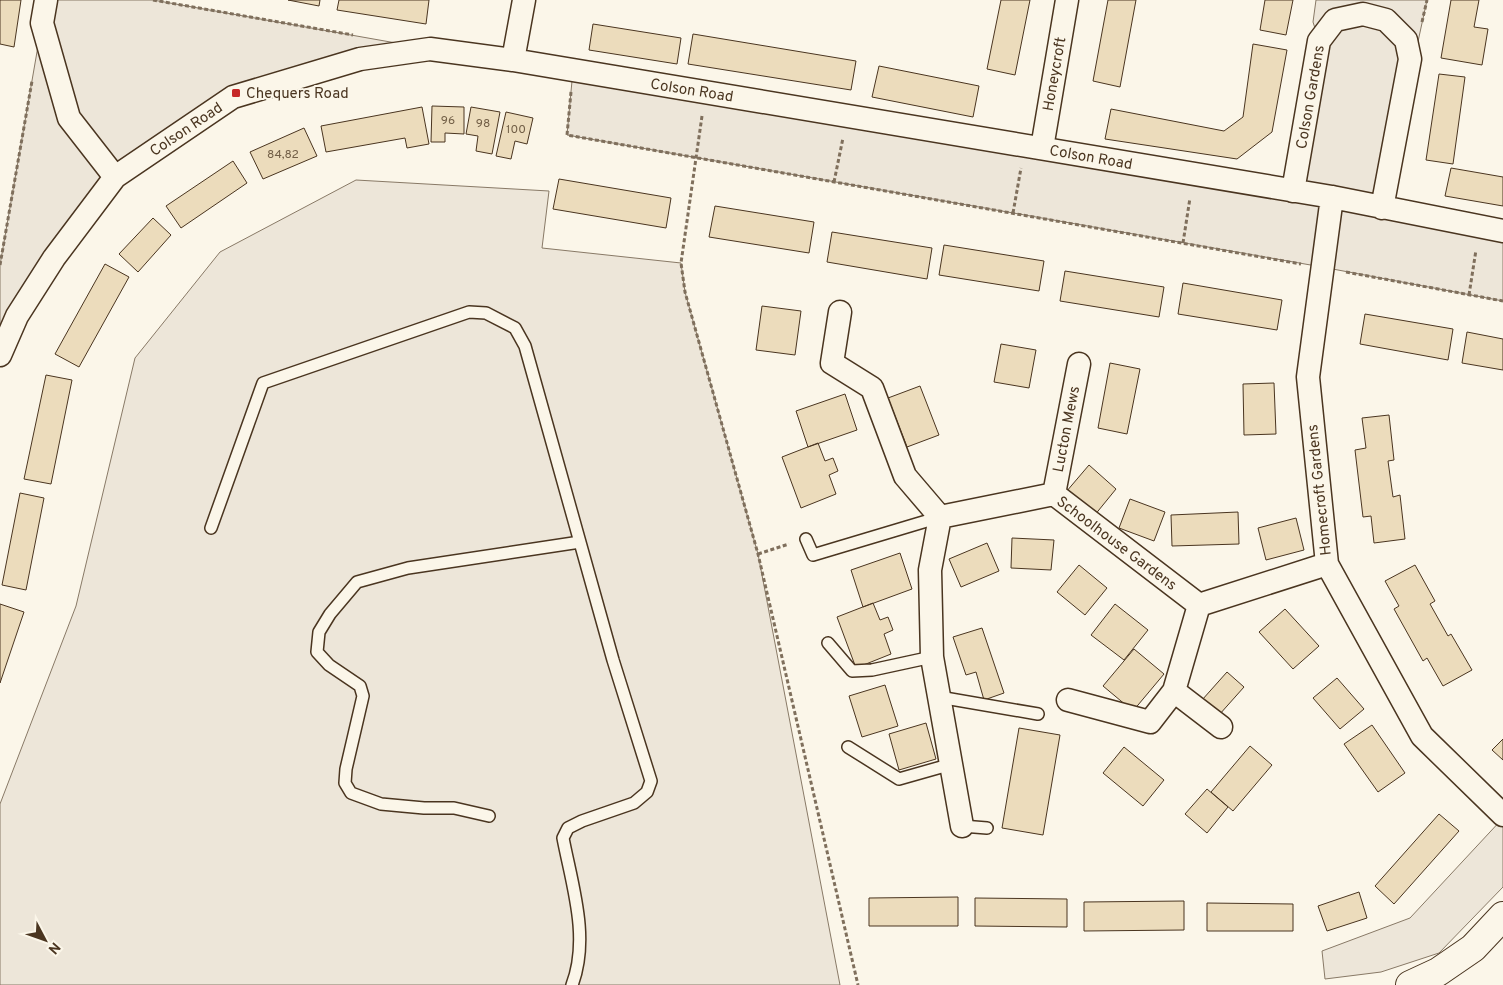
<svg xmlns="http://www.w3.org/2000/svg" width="1503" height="985" viewBox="0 0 1503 985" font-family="Overpass,sans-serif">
	<rect width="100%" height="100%" fill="#fbf6e9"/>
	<path fill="#ede6d9" stroke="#887966" d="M46,0H153L430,49L233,97L115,177L0,355V265Z
		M1316,0H1427L1382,208L1503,231V301L1322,267L567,135L573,70L1293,191L1319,41L1313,22Z
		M356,180L549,191L542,248L681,263L685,292L758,554L840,985H0V804L76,606L135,358L220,252Z
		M1503,818V887L1439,953L1381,972L1325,979L1322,951L1410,918Z"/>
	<path fill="#ecdcbc" stroke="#4a3520" d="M0,0H21L14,47L0,44Z
		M288,0H320L319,6Z
		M339,0H429L426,24L337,10Z
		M1001,0H1030L1015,75L987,69Z
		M1108,0H1136L1120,87L1093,81Z
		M1265,0H1293L1286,35L1260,30Z
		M1451,0H1479L1474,27L1488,29L1482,65L1441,58Z
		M593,24L681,38L677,64L589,50Z
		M693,34L856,61L851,90L688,64Z
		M1253,44L1287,50L1272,132L1237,159L1105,139L1111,109L1224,131L1243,117Z
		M879,66L979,86L973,117L872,97Z
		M1439,74L1465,77L1453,164L1426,160Z
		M432,106L464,107V134L445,133V142H431Z
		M422,107L429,144L407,148L405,138L326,152L321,126Z
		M471,107L500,112L492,154L476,151L478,136L466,134Z
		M506,112L533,118L527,144L515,141L511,159L496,156Z
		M304,128L317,156L263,179L250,152Z
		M233,161L247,183L181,228L166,206Z
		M1451,168L1503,177V206L1445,196Z
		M559,179L671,198L666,228L553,209Z
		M715,206L814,222L809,253L709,237Z
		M153,218L171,235L138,272L119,254Z
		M832,232L932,248L927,279L827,262Z
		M944,245L1044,261L1039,291L939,275Z
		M105,264L129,277L79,367L55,354Z
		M1065,271L1164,287L1159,317L1060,301Z
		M1183,283L1282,300L1277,330L1178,314Z
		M762,306L801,311L795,355L756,350Z
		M1365,314L1453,329L1448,360L1360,344Z
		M1467,332L1503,339V370L1462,363Z
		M1001,344L1036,350L1029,388L994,382Z
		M1110,363L1140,369L1127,434L1098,428Z
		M46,375L72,380L51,484L24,479Z
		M1274,383L1276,434L1244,435L1243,384Z
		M920,386L939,435L907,447L888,398Z
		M845,394L857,430L808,447L796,411Z
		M1389,415L1394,460L1388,461L1393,497L1400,495L1405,539L1374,543L1371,516L1363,517L1355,450L1366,448L1362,418Z
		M818,443L825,461L833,458L838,471L829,475L836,494L801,508L782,457Z
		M1089,465L1116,489L1094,516L1066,492Z
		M20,493L44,498L26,590L2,585Z
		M1130,499L1165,512L1154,541L1119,528Z
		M1238,512L1239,544L1172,546L1171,515Z
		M1296,518L1304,550L1266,560L1258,528Z
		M1012,538L1054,540L1051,570L1011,568Z
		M987,543L999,571L961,587L949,559Z
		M900,553L912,589L863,607L851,570Z
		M1079,565L1107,588L1085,615L1057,592Z
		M1415,565L1435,601L1430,604L1448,636L1451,634L1472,670L1443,686L1427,658L1423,661L1394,609L1399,606L1385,581Z
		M873,603L880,620L888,617L893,630L884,634L891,654L856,668L837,617Z
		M0,604L24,612L0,683Z
		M1115,604L1148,630L1124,660L1091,635Z
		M1285,609L1319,646L1293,669L1259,632Z
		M982,628L1004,693L984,700L976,672L966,675L953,637Z
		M1134,649L1164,674L1133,711L1103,686Z
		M1227,672L1244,687L1219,715L1202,700Z
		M1337,678L1364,709L1340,729L1313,698Z
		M885,685L898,726L862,737L849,696Z
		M926,723L936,759L899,770L889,734Z
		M1372,725L1405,773L1378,792L1344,744Z
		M1019,728L1060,735L1043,835L1002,828Z
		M1503,739V760L1492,750Z
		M1250,746L1272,765L1233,811L1211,792Z
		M1124,747L1164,780L1143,806L1103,773Z
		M1207,789L1228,807L1207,833L1185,814Z
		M1439,814L1459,831L1394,904L1375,886Z
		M1359,892L1367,918L1327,931L1318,906Z
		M958,897V926H869V898Z
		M975,898L1067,899V927L975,926Z
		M1184,901V930L1084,931V902Z
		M1207,903L1293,904V931H1207Z"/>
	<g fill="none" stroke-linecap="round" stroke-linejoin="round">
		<g stroke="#4a3520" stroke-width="14">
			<path id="service" d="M211,528L263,383L469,312L486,313L515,328L525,346L613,660L651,781L647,792L634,803L582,821L568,828L563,838C572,885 590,938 572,985
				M806,539L813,555L940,517
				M828,643L852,671L872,670L932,657
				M939,697L1038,714
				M848,747L899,779L952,764
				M489,816L454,808H424L381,804L351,793L345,783L346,769L363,696L360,686L329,665L317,652L319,632L330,614L357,582L408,568L580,542
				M962,826L987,828"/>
		</g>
		<g stroke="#4a3520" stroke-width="25">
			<path id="minor" d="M46,0L42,23L69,118L115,177
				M513,60L524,0
				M1042,148L1067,0
				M1293,191L1319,41L1335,20L1363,14L1386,20L1406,40L1410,59L1382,208
				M1332,197L1308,377L1327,564L1422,736L1503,815
				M840,312L832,363L872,388L905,476L940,517
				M0,355L17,316L54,258L115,177L233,97L360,59L430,49L513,60L1332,197L1503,231
				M1054,494L1079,364
				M1174,691L1221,727
				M1068,700L1150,722L1174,691L1199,605
				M962,826L932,657L930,570L940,517L1054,494L1199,605L1327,564"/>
		</g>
		<g stroke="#4a3520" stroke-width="30">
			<path id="tertiary" d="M1410,985L1438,972L1473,948L1503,916"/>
		</g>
		<path stroke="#7f6f5c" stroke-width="3" stroke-dasharray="4 2.5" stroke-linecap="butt" d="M153,0L353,35
			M1422,22L1427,0
			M571,92L567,135L1301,264
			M702,116L681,263L685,292L758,554L858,985
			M834,182L843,138
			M1013,213L1021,168
			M1183,243L1190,198
			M0,265L32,81
			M1346,272L1503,301
			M1469,295L1476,250
			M758,554L789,544"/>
		<use href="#service" stroke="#fbf6e9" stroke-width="11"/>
		<use href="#minor" stroke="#fbf6e9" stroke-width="22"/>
		<use href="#tertiary" stroke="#fbf6e9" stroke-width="28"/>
	</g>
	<rect fill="#c62828" stroke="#fbf6e9" stroke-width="2" x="231" y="88" width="10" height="10" rx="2.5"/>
	<g text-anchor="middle" stroke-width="4" stroke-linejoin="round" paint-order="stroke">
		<g font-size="12" fill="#725f47">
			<text x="448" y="124">96</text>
			<text x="483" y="127">98</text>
			<text x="516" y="133">100</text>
			<text x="283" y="158">84,82</text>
		</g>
		<g font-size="15" fill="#4a3520" stroke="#fbf6e9">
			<text transform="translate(1054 74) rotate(-80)" y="5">Honeycroft</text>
			<text transform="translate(692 90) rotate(9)" y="5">Colson Road</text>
			<text transform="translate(1310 97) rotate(-80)" y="5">Colson Gardens</text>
			<text transform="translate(186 129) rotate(-34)" y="5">Colson Road</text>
			<text transform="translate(1091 157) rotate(10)" y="5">Colson Road</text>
			<text transform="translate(1066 429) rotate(-79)" y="5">Lucton Mews</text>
			<text transform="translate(1319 490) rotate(-96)" y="5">Homecroft Gardens</text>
			<text transform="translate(1117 543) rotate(37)" y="5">Schoolhouse Gardens</text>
		</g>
		<g font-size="15" fill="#4a3520" stroke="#fbf6e9" text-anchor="start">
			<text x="246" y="98">Chequers Road</text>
		</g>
	</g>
	<g transform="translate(45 940) rotate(131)" stroke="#fbf6e9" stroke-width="4" paint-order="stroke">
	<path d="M0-4L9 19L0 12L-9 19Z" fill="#4a3520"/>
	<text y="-8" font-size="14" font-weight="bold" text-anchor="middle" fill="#4a3520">N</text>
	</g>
</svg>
